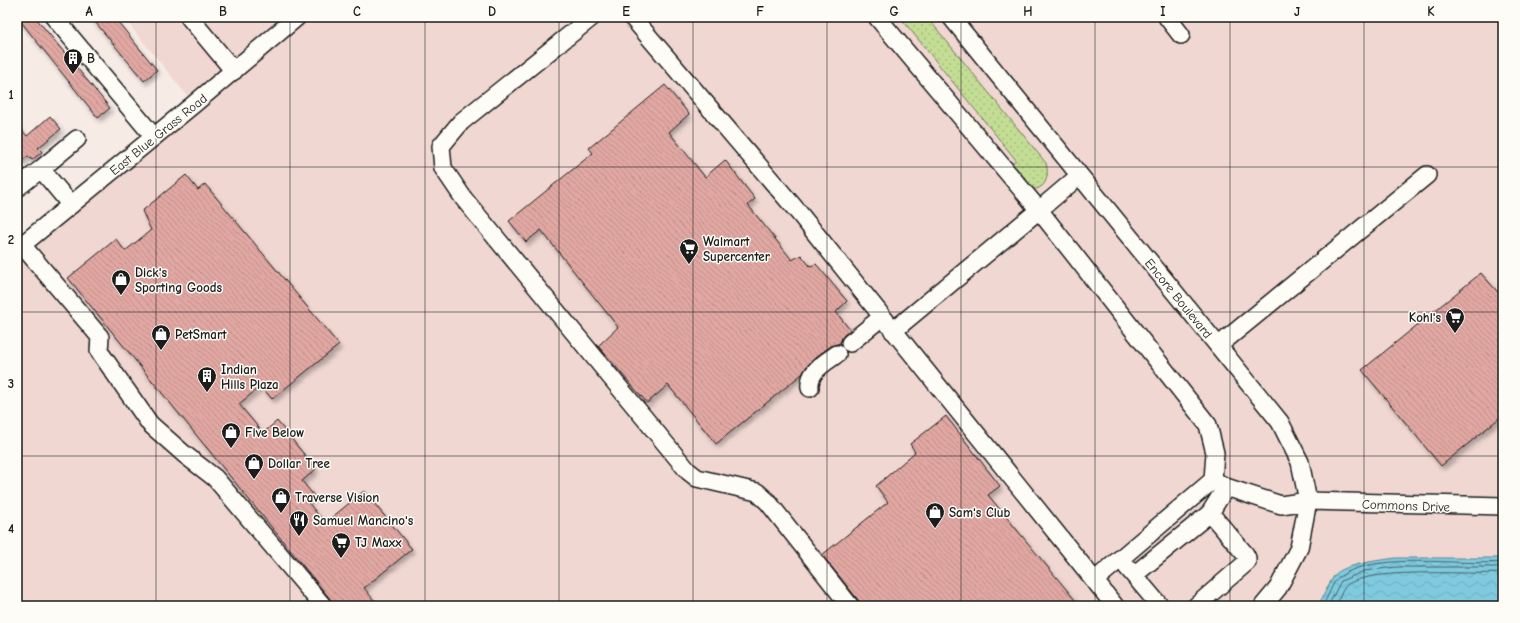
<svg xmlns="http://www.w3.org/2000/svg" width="1520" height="623" viewBox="0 0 1520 623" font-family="'Comic Neue',sans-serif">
	<defs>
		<pattern id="green-dots" width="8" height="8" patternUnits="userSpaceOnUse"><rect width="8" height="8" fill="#c3dd94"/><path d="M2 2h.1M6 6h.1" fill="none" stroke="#a7bd7f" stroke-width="1.8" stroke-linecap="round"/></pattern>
		<pattern id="water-waves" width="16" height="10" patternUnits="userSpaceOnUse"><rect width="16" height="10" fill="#7fcadf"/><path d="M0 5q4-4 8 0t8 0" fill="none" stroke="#6dadbf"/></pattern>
		<pattern id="building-back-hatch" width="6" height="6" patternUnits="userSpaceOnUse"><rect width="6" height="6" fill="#e1a7a2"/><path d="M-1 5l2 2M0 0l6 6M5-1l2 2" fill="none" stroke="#c08f8b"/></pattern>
		<filter id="shadow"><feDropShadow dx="2.5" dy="4" stdDeviation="2" flood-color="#0004"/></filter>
	</defs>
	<rect width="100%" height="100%" fill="#f7ebe6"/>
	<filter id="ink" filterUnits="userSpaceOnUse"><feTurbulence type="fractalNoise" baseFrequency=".025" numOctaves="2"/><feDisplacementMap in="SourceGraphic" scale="8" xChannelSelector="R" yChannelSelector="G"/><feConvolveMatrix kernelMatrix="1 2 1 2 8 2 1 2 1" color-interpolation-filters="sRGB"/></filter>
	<g filter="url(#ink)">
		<path fill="#f0d7d2" d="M123,17H1503V606H17V249L194,104Z"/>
		<path fill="url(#green-dots)" stroke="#707c58" d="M900,17H927L1046,163C1050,178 1045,192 1027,189L1009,166L1016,160Z"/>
		<path fill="url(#water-waves)" stroke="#578491" d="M1396,558H1503V605L1317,606C1324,597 1327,586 1334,576C1342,564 1382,560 1396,558Z"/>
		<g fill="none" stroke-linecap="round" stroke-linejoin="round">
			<path stroke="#44626a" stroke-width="1" d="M1322,606C1328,599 1332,582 1339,577C1374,551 1459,566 1503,562
				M1328,606L1341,581L1364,571L1396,567H1503
				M1336,606C1339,600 1341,592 1345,587C1363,566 1473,575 1503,573"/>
		</g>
		<path fill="url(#building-back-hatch)" stroke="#1c1c1c" filter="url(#shadow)" d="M17,17H35L110,108L98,118Z
			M91,17H114L157,70L144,81Z
			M665,85L689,114L669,132L705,177L725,160L755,199L748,205L792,260L801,255L810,266L816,264L847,301L836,312L850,330L843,336L840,343L831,346L816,357L807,366L802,374L716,444L668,385L647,403L598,346L618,327L541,230L526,242L509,221L593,153L589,148Z
			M50,116L61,129L38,148L42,152L32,160L28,156L17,165V124L27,136Z
			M186,175L198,190L205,184L339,345L272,399L261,386L239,404L263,433L277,421L316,469L302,481L314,496L307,501L325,523L364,491L412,549L364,588L379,606H334L331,600L68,278L116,239L125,251L151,230L142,211Z
			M1481,273L1503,298V415L1441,466L1362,370Z
			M946,416L1000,486L988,495L1076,601L1069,606H863L822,555L888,502L876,486L915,452L910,444Z"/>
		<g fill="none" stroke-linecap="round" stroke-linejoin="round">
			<g stroke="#1c1c1c" stroke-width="20">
				<path id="minor" d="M54,17L154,137
					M189,17L234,71
					M592,17L461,122L441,146L443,168L464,199L688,471L697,478L757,492L768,502L850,606
					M632,17L799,213L1115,606
					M877,17L1039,210L893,331
					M951,17L1280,422L1300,462L1308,501L1299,548L1278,588L1263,606
					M1167,17L1181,35
					M1079,176L1039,210L1208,425L1215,453L1213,480
					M17,188L41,169
					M71,205L41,169L77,139
					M22,245L100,337L99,351L150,424L184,454L215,478L323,606
					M17,249L194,104L297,17
					M850,343L882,317
					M1218,346L1427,175
					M810,388C808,371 825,363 837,354
					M1127,567L1160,606
					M1134,575L1210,513L1226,487
					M1094,581L1213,480L1226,487L1281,505L1308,501L1503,506
					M1196,606L1247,562V558L1245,554L1210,513"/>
			</g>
			<use href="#minor" stroke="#fdfcf7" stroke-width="17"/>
		</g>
	</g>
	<path fill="none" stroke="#1c1c1c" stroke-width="1" stroke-opacity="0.55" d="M156,17V606M290,17V606M425,17V606M559,17V606M693,17V606M827,17V606M961,17V606M1095,17V606M1230,17V606M1364,17V606M17,167H1503M17,312H1503M17,456H1503"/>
	<defs>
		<g id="building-pin" transform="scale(1)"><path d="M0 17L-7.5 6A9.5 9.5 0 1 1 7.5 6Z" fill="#1c1c1c" stroke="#fdfcf7"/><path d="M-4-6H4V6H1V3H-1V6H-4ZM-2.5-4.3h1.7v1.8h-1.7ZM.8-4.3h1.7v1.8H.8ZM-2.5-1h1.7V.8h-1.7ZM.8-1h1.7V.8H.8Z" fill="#fff"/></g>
		<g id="supermarket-pin" transform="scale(1)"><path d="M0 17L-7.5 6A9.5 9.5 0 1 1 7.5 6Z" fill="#1c1c1c" stroke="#fdfcf7"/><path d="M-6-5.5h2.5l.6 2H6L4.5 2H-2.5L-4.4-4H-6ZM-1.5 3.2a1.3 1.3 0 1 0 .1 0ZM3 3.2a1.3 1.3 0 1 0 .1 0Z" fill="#fff"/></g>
		<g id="shop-pin" transform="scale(1)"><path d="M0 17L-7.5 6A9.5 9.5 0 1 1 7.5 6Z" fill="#1c1c1c" stroke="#fdfcf7"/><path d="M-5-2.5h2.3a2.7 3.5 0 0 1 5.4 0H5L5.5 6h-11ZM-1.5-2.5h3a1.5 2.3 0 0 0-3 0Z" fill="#fff"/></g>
		<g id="restaurant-pin" transform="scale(1)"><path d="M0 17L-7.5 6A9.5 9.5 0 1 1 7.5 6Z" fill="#1c1c1c" stroke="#fdfcf7"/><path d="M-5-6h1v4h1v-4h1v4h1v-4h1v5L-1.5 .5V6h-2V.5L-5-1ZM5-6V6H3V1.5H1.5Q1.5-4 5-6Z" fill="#fff"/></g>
	</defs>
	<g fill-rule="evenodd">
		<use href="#building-pin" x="73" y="58"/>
		<use href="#supermarket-pin" x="689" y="248"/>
		<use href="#shop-pin" x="121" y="279"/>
		<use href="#supermarket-pin" x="1455" y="317"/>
		<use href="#shop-pin" x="161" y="334"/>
		<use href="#building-pin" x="207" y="376"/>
		<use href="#shop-pin" x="231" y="432"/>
		<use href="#shop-pin" x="254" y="463"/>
		<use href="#shop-pin" x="281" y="497"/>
		<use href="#shop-pin" x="935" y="512"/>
		<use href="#restaurant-pin" x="299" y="520"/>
		<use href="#supermarket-pin" x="341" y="542"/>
	</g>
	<g text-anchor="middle" stroke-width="3" stroke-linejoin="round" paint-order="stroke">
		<g font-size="13" font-weight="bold" fill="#1c1c1c" stroke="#fdfcf7" text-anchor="start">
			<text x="87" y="63">B</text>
			<text x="703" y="246">Walmart<tspan x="703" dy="15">Supercenter</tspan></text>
			<text x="135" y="277">Dick's<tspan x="135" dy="15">Sporting Goods</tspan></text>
			<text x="1441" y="322" text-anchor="end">Kohl's</text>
			<text x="175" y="339">PetSmart</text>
			<text x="221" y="374">Indian<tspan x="221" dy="15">Hills Plaza</tspan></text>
			<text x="245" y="437">Five Below</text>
			<text x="268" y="468">Dollar Tree</text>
			<text x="295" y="502">Traverse Vision</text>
			<text x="949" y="517">Sam's Club</text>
			<text x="313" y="525">Samuel Mancino's</text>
			<text x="355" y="547">TJ Maxx</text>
		</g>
		<g font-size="13" fill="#1c1c1c" stroke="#fdfcf7">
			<text transform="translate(158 134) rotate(-39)" y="5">East Blue Grass Road</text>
			<text transform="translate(1179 298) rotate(51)" y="5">Encore Boulevard</text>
			<text transform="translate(1406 505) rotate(2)" y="5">Commons Drive</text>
		</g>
	</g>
	<rect width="1520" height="623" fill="none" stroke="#fdfcf7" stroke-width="44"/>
	<rect x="22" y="22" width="1476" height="579" fill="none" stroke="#1c1c1c" stroke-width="1.5"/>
	<g font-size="13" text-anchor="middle" font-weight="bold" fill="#1c1c1c">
		<text x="89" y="16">A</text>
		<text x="223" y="16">B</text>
		<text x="357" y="16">C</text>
		<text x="492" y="16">D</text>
		<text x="626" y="16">E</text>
		<text x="760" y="16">F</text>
		<text x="894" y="16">G</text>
		<text x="1028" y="16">H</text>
		<text x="1163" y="16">I</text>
		<text x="1297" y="16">J</text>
		<text x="1431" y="16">K</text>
		<text x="11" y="99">1</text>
		<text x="11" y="244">2</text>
		<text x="11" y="388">3</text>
		<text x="11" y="533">4</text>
	</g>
</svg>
